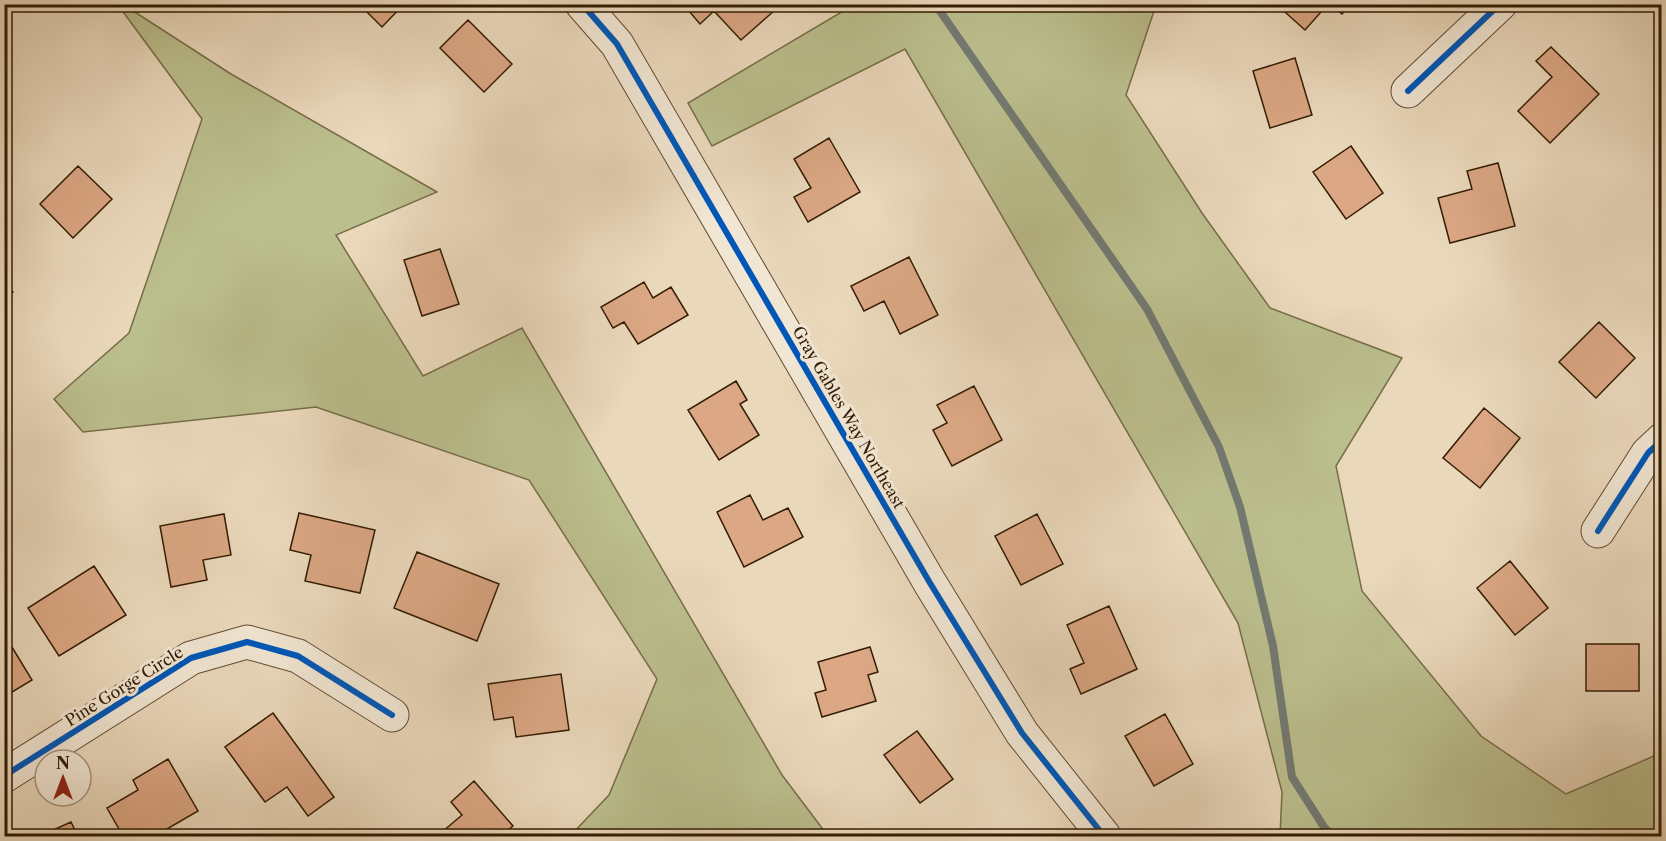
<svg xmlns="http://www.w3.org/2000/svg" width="1666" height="841" viewBox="0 0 1666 841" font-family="'Libre Caslon Text',serif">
	<rect width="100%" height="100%" fill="#ead8bb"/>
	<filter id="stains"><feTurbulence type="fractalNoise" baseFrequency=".00333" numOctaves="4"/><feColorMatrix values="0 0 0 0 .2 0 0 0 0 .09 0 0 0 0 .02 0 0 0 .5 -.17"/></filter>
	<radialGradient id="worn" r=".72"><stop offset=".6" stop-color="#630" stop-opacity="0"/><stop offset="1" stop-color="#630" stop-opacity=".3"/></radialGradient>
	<path fill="#bbbe8d" stroke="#776d48" stroke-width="1.5" d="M855,4L1156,5L1126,95L1202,213L1270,308L1402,358L1336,466L1362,591L1481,736L1566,794L1661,753V836H1280L1282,792L1238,623L905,49L712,146L688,103Z
		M118,5H124L231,74L437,192L336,235L423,376L522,328L782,775L828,836H570L609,795L657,679L529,480L316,407L83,432L54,399L129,333L202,119Z"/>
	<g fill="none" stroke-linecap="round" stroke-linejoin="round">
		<path stroke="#737971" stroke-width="8" d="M935,4L1147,309L1219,447L1240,507L1273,646L1292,777L1324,827L1333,836"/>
	</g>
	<path fill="#dba784" stroke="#331c03" stroke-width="1.5" d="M359,4H404L382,27Z
		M683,4H770L775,10L741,40L714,11L700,24Z
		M1276,4H1328L1305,30Z
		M1330,4H1351L1342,14Z
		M468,20L512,64L484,92L440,48Z
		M1551,47L1599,94L1550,143L1518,111L1552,77L1536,61Z
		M1295,58L1312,115L1270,128L1253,71Z
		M829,138L860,192L808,222L794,197L811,188L794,159Z
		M1351,146L1383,193L1346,219L1313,172Z
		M1498,163L1515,226L1450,243L1438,198L1472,189L1467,171Z
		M78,166L112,199L73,238L40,204Z
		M440,249L459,304L422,316L404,260Z
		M909,257L938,315L900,334L884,301L864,311L851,286Z
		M644,282L653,298L671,287L688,315L638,344L624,322L613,328L601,307Z
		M4,284L13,292L4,300Z
		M1599,322L1635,358L1596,398L1559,362Z
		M736,381L747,400L740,404L759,435L719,460L688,410Z
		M974,386L1002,440L952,466L933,430L947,423L937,405Z
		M1484,408L1520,438L1480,488L1443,458Z
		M750,495L763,520L788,508L803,537L744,567L717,512Z
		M299,513L375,530L360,593L305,581L311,555L290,550Z
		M224,514L231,555L203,560L207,580L171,587L160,526Z
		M1037,514L1063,564L1021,585L995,536Z
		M417,552L499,584L477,641L394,608Z
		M1510,561L1548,608L1515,635L1477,588Z
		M94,566L126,615L59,656L28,608Z
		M1109,606L1137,669L1081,694L1070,669L1084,663L1067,625Z
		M4,634L32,680L4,697Z
		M1586,644H1639V691H1586Z
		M870,647L878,672L868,675L876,701L822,717L815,693L826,690L818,662Z
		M561,674L569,730L516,737L513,717L494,720L488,684Z
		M273,713L334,797L308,816L287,787L265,802L225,747Z
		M1165,714L1193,764L1154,786L1125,736Z
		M917,731L953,779L920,803L884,755Z
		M168,759L198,811L155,836H123L107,808L138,790L133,780Z
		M474,781L513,826L501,836H446L442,832L462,815L451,802Z
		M71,822L78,836H42V835Z"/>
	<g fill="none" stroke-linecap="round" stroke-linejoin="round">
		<g stroke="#614b31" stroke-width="35">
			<path id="minor" d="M582,4L617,44L930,583L1022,733L1104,836
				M1408,91L1500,4
				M1598,531L1648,453L1662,440
				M4,776L191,658L247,642L298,656L392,715"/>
		</g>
		<use href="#minor" stroke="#f1e6d3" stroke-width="33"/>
		<g stroke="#f1e6d3" stroke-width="10">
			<path id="cycleway" d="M582,4L617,44L930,583L1022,733L1104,836
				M1408,91L1500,4
				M1598,531L1648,453L1662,440
				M4,776L191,658L247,642L298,656L392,715"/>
		</g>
		<use href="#cycleway" stroke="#0057b8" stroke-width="6"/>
	</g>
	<g text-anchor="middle" stroke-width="6" stroke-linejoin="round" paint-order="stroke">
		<g font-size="16" fill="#331c03" stroke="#f1e6d3">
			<text transform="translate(849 417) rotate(60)" y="6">Gray Gables Way Northeast</text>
			<text transform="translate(124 686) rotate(-32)" y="6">Pine Gorge Circle</text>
		</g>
	</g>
	<rect width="1666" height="841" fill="none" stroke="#ead8bb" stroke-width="24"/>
	<rect x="6" y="6" width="1654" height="829" fill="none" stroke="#331c03" stroke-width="3"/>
	<rect x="12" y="12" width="1642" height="817" fill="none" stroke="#331c03" stroke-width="1.5"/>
	<g transform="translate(63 778)"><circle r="28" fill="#f1e6d3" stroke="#a59580" stroke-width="1.5"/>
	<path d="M0-4.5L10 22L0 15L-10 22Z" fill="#8f2418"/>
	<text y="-9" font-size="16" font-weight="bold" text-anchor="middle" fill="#331c03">N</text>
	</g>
	<rect width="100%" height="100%" filter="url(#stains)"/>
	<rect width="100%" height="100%" fill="url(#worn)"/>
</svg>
